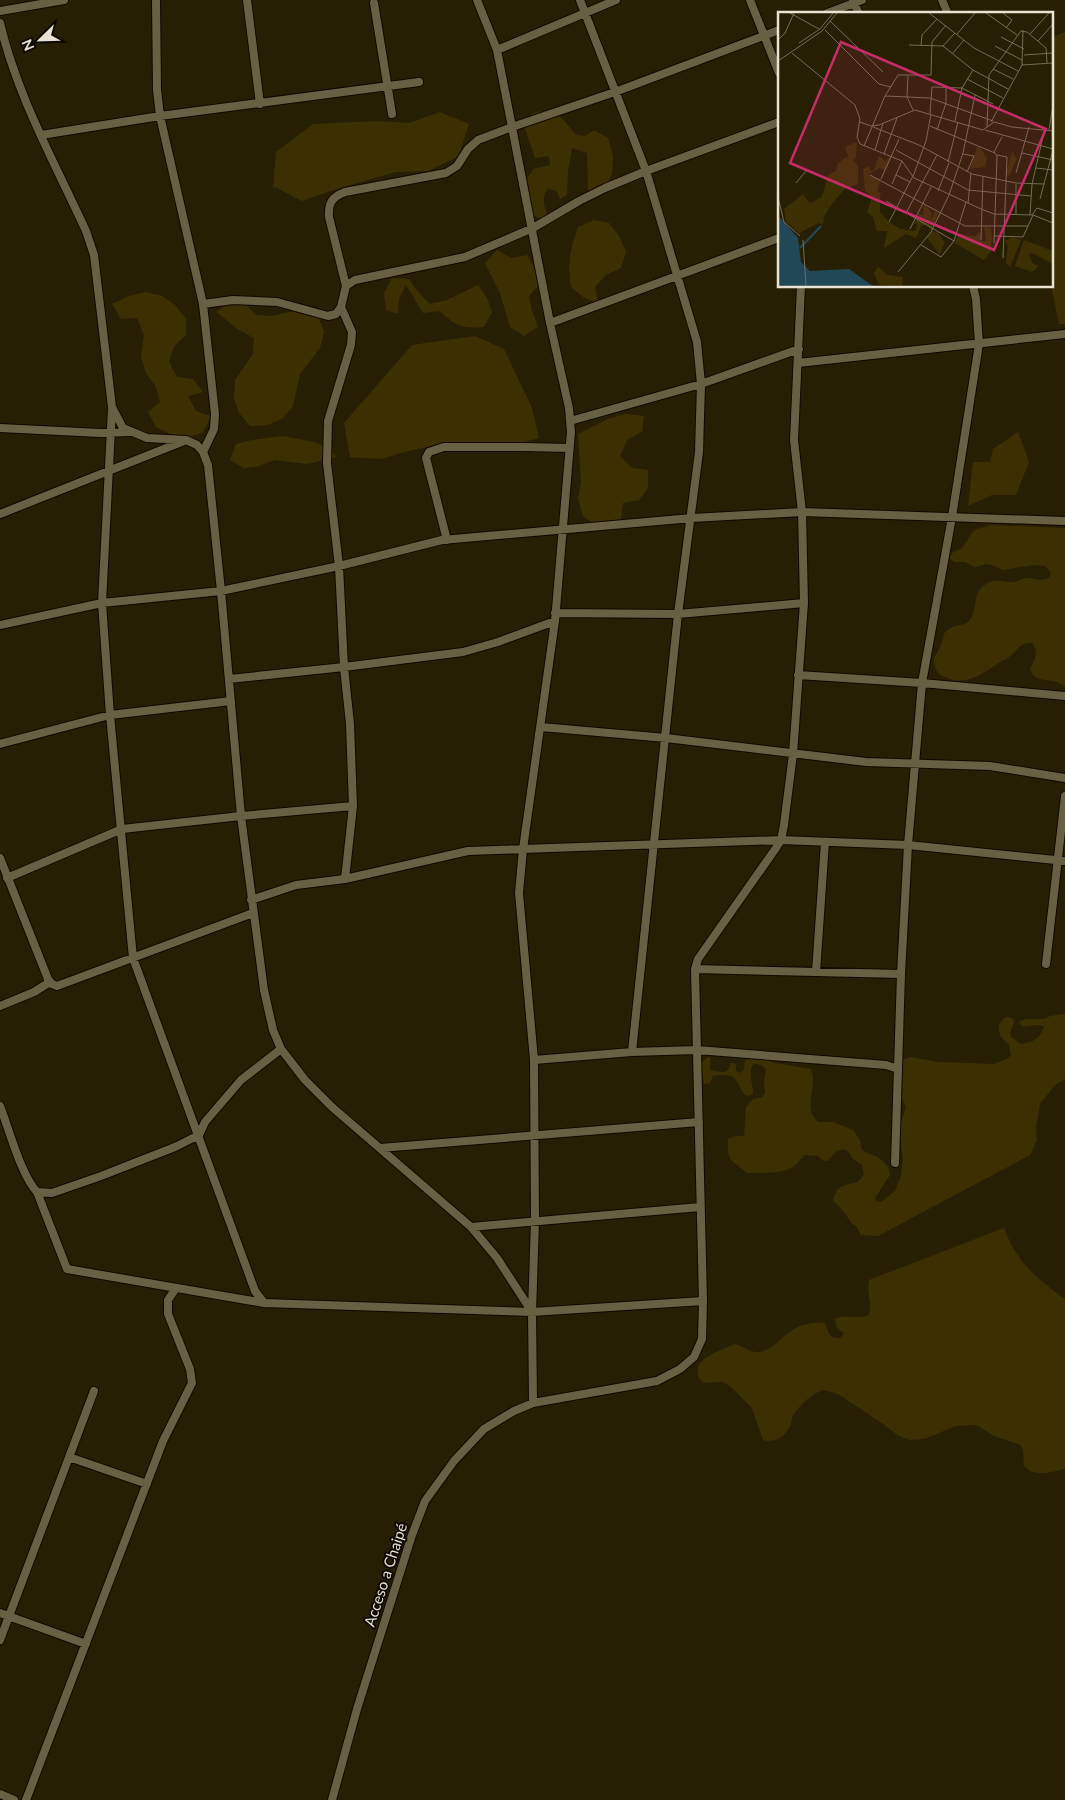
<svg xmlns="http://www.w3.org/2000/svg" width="1065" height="1800" viewBox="0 0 1065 1800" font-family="Lato,sans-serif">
	<rect width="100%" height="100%" fill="#271f03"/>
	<path fill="#3c3003" d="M1065,32V324H1059L1051,284V38Z
		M550,110L563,119L576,135L585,136L594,130L608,138L613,156L612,174L604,188L588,190L587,153L572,148L568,171L567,195L560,199L557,192L548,188C542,197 543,203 547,214L540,219L532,214L525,182L533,169L550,165L549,156L535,158L524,126L532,113Z
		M440,112L469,124L458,157L428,171L396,172L333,190L302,201L273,186L276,152L313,124L377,121L409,123Z
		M594,220L609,223L619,236L626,252L621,268L606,275L595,287L598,303L583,297L571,287C567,261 570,251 578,227Z
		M497,250L511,258L527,255L535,269L540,284L529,296L532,311L538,327L524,336L510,327L500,293L485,263Z
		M392,278L409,279L418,292L430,304L447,300L478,285L487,298L492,312L484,327C461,329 457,326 439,311L423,313L406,285L399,298L398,314L386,310L384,293Z
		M146,292L162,296L175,305L186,319V335L174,346L169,362L177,377L193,379L203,392L188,396L196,411L211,416L203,432L187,438L170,434L156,427L148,412L160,402L156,387L146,373L141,357L144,335L137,318L121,319L112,304L129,296Z
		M230,302L245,304L256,315L273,316L289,312L304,310L318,316L324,332L320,348L300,374L293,406L283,418L268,425L250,426L239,413L234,398L235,380L253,354L254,338L239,330L216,312Z
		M475,336L504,349L532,408L539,438L507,447L443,444L412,450L381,459L350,457L344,423L412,345Z
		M625,414L644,416L642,432L627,440L620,456L632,468L648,470V488L639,500L623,503L621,518L612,531L596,525L583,516L578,499L581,482L578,434L610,418Z
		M1018,432L1029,462L1016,495H992L968,506L973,462H990L993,449Z
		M283,436L314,442L329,448L336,457L307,464L275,460L259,466L244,468L230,460L236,444L252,440Z
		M991,525L1065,528V687C1053,675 1035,686 1030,669C1035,659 1039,652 1032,643C1020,642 1019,649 1010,656C1007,659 1003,660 1000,662C985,672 970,685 950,679C945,677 940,676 937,671C930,661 936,655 940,647C943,642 943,636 945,632C948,630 952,627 955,626C959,625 963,625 967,623C980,612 970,591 988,583C997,578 1005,583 1015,582C1019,581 1022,578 1026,578C1036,577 1036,583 1049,578L1051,573L1045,566L1033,565L1003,570L992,565L986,564L975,567L965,562H954L950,558L952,553L962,548L974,530Z
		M1065,1014V1079L1055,1085L1040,1104L1036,1127L1037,1140L1030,1155L878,1236L861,1235L856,1226L851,1223L845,1213L833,1200C840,1175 855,1192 864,1174L862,1165L852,1158L848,1151L843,1149L835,1152L828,1161L822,1160L818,1156L805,1155C801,1158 798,1163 794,1166C781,1175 762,1172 747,1173L731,1160L728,1152V1139L735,1136H744L746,1107L753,1099L763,1097L765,1092L764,1082L766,1070L763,1066L754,1063C747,1071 753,1083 753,1093L751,1095L746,1096C733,1081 741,1072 713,1076L710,1083L704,1084L701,1063L708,1057L710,1058V1070C715,1071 725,1074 728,1070C730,1068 730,1065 731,1063H734L736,1065V1071L741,1073L744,1069L745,1061L753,1057L761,1058L775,1063L811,1069C818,1088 802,1108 818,1122H833L853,1130L860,1140L862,1150C874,1156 889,1159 890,1175L875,1198L876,1201L881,1202L895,1191L901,1176L903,1159L899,1128L906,1107L894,1082V1065L898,1061L911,1057L937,1062L994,1064L1007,1059L1011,1055L1009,1045C1001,1036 999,1038 999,1024L1004,1018L1008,1017L1013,1019L1014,1023L1010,1032L1011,1037L1021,1044C1033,1042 1040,1039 1044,1027C1038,1022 1029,1028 1022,1026L1019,1022L1025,1019H1045L1050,1016Z
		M1004,1228C1017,1263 1036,1278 1065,1299V1469C1051,1472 1035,1478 1024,1466L1023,1450L1021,1445L994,1436L980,1427L974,1425L956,1426L924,1439L910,1440L899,1436L883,1424L838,1394L824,1390C812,1393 801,1404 794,1414C791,1418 792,1424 789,1428C784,1438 773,1443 763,1440L752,1408L731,1387L723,1382L703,1383C683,1362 721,1350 735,1344C743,1346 753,1354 761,1352C773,1349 781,1337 791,1331C800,1324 814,1322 825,1323L829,1334L834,1338H840L844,1334L836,1326L835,1319C846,1313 858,1320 869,1315C873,1302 866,1295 869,1280Z"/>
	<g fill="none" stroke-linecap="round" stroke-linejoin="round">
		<g stroke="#100800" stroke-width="10">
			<path id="minor" d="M156,0L157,90L160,116L203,304L215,414L214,429L203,452
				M247,0L260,104
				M477,0L497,50L550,323L569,408L571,432L555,621L523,849L519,893L534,1060L535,1221L532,1312
				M580,0L646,171L697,342L701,384L699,452L678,614L632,1052
				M750,0L779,73
				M853,0L859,14
				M942,0L948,14
				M374,3L392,114
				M0,11L64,0
				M825,14L862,0
				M0,23C17,96 55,163 86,231L94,255L112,407L123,428L147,438L186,440L197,445L203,452L208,465L221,591L241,816L264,990L273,1030L281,1049L305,1080L332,1107L471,1227L497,1258L532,1312L533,1403
				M497,50L616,0
				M41,135L160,116L419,82
				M346,286L329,217C328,203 332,197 345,192L446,173L457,166L468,149L478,140L512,127L615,92L779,30
				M203,304L233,300L277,302L328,316L336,314L341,307L346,286L355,280L465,257L533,228L579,201L605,188L646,171L779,122
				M341,307L352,332L351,345L328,421L327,463L339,566L344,667L350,724L353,806L345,879
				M550,323L779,238
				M798,363L1065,334
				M112,409L102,603L110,715L133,958L255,1291L264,1303
				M570,421L701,384L799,349
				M0,428L100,433L130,432
				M0,514L184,441
				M447,540L426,458L429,452L444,447H526L569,448
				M555,613L678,614L804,603
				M0,625L102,603L221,591L339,566L442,540L692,518L802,512L1065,521
				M798,675L922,683L1065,696
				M229,679L344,667L463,652L498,642L555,621
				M541,727L666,738L866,762L990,766L1065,778
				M0,744L110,715L231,701
				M0,858L48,979L52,984L57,986L253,913
				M7,878L122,829L241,816L353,806
				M251,900L296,885L345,879L468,851L781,840L908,845L1065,861
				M1046,964L1065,796
				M695,969L901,974
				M816,972L825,842
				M0,1006L34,992L50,982
				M534,1060L632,1052L697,1050L886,1065L898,1069
				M0,1106C9,1129 21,1175 37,1192L67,1269L264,1303L532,1312L703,1301
				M380,1148L699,1122
				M895,1163L901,974L908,845L922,683L952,517L979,344L976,299L973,286
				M37,1192L52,1193L101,1176L175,1147L199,1135L205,1122L241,1080L281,1049
				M471,1227L700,1207
				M69,1457L147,1484
				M0,1613L86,1644
				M0,1640L94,1391
				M0,1794L14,1800
				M26,1800L163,1441L192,1383L190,1369L168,1314V1300L176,1288
				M332,1800L357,1709L412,1535L425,1501L454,1461L484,1429L514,1411L533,1403L657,1381L680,1369L694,1357L702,1339L703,1301L695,969L698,959L776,848L781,840L784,825L793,754L804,603L802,512L794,440L801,286"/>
		</g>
		<use href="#minor" stroke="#686042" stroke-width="8"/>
	</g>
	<g text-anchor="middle" stroke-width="4" stroke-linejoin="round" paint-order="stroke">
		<g font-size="15" fill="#e8e3d3" stroke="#0d0902">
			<text transform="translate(386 1575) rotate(-72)" y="5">Acceso a Chaipé</text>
		</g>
	</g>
	<g transform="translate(778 12)">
		<rect width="275" height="275" fill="#271f03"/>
		<path d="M79,130L78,146L75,148L80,154V172L68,176L56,189L46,204L45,213L41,211L21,221L8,210L6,197L25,182L32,191L44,185L50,163L58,159L60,151L70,144L67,135ZM199,135L203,136L209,147L207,155L192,157ZM234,139L239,147L231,164L228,162ZM101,144L107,149L113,145L107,158L101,156L92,162L88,159L91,163L103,167L99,179L104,182L99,184H102V200L111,210L122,217L137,219L140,211L136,212L141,202L145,203L146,191L154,201L152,209L158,198L160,202L153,218L149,213L143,214L138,226L128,222L106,236L109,219H99L95,205L89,200L94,186L87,178L85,157L91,154L92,159L96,158ZM206,215L213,216L214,225L213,239L206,248L177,231L180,222L197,224L202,219L204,229H208ZM154,219L161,221L166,230L168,226L162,243L149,226ZM234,225L243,228L232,255L228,251L230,235L227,229ZM246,228L275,239V252L254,241L251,243L255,252L260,253L258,257L254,260L237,254ZM100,255L110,263L125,265L124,274L101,273L96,261Z" fill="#3c3003"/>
		<path d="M0,203L20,226L23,250L32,259L71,257L95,274H0Z" fill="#224756"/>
		<path fill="none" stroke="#224756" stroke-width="2.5" d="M22,236L43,214"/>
		<path fill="none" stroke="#746d56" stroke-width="1" d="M12,1L41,17M151,1L196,36L240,59M208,1L239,23M225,1L234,8L228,16M52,9L105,60M47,18L101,72L113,75M179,22L197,1M252,22L271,1M223,25L246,37M1,27L7,21L16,1M260,29L275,12M21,31L42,17L55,1M131,33L165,34L177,21M143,33L144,23L159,7M165,34L195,58L230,77M217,34L244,48M14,41L77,93L82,107L79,125L82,132L124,149L136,166L203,197L216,202L255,203L275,211M175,41L186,28M246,43L275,41M0,49L44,19L59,1M244,53L275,51M215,57L235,67M130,64L129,85L135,98M189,67L225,86M107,84L152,86L215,109M152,102L154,75L184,76L215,92M177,109L184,76L195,58M82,110L93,114L101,113L137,98L205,118L216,110L234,115L275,119M213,110L244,53L245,18M152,114L217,141M95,115L141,133L194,162L238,171L266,172M209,115L211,63L243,19L249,20L268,36L269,51M159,118L168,91V76M207,118L275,137M271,118L275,93M86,134L107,84L120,63H153L154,30L168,13M97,138L105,111M118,138L190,178L253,184M244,141L275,148M106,142L119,106M185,142L196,144L189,160M219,143L229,145L225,246M170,150L180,110M258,156L275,158M238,161L251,115M92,163L187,214H250M118,163L132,170M103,167L121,127M18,171L28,159M114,172L124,149M160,179L171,151M0,185L6,210L22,224M262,187L275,138M108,189L176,229M190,191L193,161M128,201L159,143M238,203V172M252,203L254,172L267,116M254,203L259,196L275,201M111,210L136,162L148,129L153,102M132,217L153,175M216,224L245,225L255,203M25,228L28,274M203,228L205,164M216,231L219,144L216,140L224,125M143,233L163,245L176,229L188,190M120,260L153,220L171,183L185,141L197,83"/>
		<path fill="#c62c67" fill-opacity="0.15" stroke="#c62c67" stroke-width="2.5" d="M63,30L268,117L216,238L12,151Z"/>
		<rect width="275" height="275" fill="none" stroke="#e8e3d3" stroke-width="2.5"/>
	</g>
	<g transform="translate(40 40) rotate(247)" stroke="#0d0902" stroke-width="4" paint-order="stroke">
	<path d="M0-4L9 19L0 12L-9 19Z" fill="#e8e3d3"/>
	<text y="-8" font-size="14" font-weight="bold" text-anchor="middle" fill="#e8e3d3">N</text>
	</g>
</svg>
